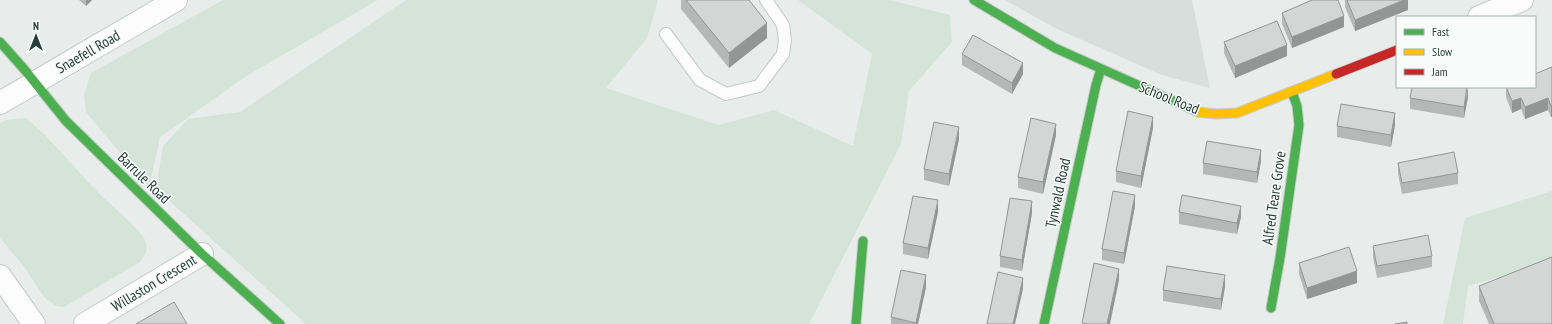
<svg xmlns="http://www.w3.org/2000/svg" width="1552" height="324" viewBox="0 0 1552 324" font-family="'PT Sans Narrow',sans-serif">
	<rect width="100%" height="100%" fill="#e8edeb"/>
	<path fill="#d7dedb" d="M1005,0H1192L1210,88L1162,75L1057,29Z"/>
	<path fill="#d4e4d9" d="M223,0H378L248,75L160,137L149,188L86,112L84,95L91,73Z
		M406,0H658L647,38L606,88L719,125L774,110L853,146L872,54L798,0H890L950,15L952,42L909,91L901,144L809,324H306L156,189L163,146L188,119L240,112Z
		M26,118C53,140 73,167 97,191C108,203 142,230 146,242C149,249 144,257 140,262L64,307L56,306L44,297L25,268L0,238V123L6,120Z
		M1552,191V261L1468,286L1463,324H1443L1465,218Z"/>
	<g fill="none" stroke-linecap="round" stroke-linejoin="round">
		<g stroke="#c5cac8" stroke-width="14">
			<path id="lane" d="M666,34L700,80L726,94L759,86L783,54L785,40L783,25L766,0"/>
		</g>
		<g stroke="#c5cac8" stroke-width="24">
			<path id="street" d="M1479,17L1522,0
				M0,103L176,0
				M0,276L34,324
				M85,324L202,254"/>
		</g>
		<g stroke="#c6cbc9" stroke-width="11">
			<path id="fast" d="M974,0L1055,48L1198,112
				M0,42L24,69L66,121L202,254L280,324
				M1271,308L1280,258L1299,125L1297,106L1292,92
				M856,324L863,241
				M1044,324L1096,85L1101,69"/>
		</g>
		<g stroke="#c6cbc9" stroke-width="11">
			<path id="slow" d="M1198,112L1216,114L1237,113L1336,74"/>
		</g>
		<g stroke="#c6cbc9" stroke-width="11">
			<path id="jam" d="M1336,74L1397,50"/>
		</g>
		<use href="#lane" stroke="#fcfcfc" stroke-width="12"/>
		<use href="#street" stroke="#fcfcfc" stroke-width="22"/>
		<use href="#fast" stroke="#4caf50" stroke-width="9"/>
		<use href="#slow" stroke="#ffc107" stroke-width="9"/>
		<use href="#jam" stroke="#c62828" stroke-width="9"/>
	</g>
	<path fill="#b5b8b7" d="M79,0H92L86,6Z
		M681,0H749L767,38L729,68L681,9Z
		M1345,0H1408V10L1355,31L1345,7Z
		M1282,13L1344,27L1292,48L1282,24Z
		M1224,42L1287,56L1235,78L1224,53Z
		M962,54L1023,74L1012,94L962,65Z
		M1552,67L1551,117L1548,110L1525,119L1521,109L1512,113L1506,97V87H1535Z
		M1468,97L1464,118L1410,109V98Z
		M1395,125L1391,147L1337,137V126Z
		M1153,128L1141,188L1116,182V171Z
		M1056,135L1043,194L1018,188V177Z
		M959,139L949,186L924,180V169Z
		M1261,161L1257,183L1203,174V163Z
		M1398,163L1458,173V184L1402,194L1398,174Z
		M1135,206L1124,264L1102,260V249Z
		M938,212L928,259L903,254V243Z
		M1179,212L1241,217L1237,234L1179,224Z
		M1032,213L1022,271L1000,267V256Z
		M1373,246L1432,256V267L1377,278L1373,257Z
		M1299,263L1357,283L1307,299L1299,274Z
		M1479,286L1552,324H1489L1479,301Z
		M926,287L918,324H891V317Z
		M1225,287L1221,310L1163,301V290Z"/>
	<path fill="#949695" d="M86,0H92L86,6Z
		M1404,0H1408V10L1355,31V20Z
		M1344,16V27L1292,48V37Z
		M767,23V38L729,68V53Z
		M1287,45V56L1235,78V66Z
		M1023,63V74L1012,94V83Z
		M1468,87V97L1464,118V107Z
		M1521,98V109L1512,113V101Z
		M1548,98V110L1525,119V107Z
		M1552,105V117H1551V106Z
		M1395,113V125L1391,147V135Z
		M1153,117V128L1141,188V176Z
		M1056,124V135L1043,194V182Z
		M959,127V139L949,186V174Z
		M1261,150V161L1257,183V172Z
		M1135,195V206L1124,264V253Z
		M938,200V212L928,259V248Z
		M1032,201V213L1022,271V260Z
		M1241,206V217L1237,234V223Z
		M1119,269V280L1110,324H1107Z
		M1357,271V283L1307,299V288Z
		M926,275V287L918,324H916Z
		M1225,275V287L1221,310V299Z
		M1023,278V289L1015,324H1013Z"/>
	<path fill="#d3d6d5" stroke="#949695" d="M686,0H749L767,23L729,53Z
		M1312,0H1338L1344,16L1292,37L1282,13Z
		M1347,0H1404L1355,20Z
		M1277,21L1287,45L1235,66L1224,42Z
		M973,35L1023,63L1012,83L962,54Z
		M1552,67V105L1551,106L1548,98L1525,107L1521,98L1512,101L1506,87H1535V74Z
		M1412,87H1467L1464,107L1410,98Z
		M1341,104L1395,113L1391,135L1337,126Z
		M1128,111L1153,117L1141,176L1116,171Z
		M1031,118L1056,124L1043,182L1018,177Z
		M934,122L959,127L949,174L924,169Z
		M1207,141L1261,150L1257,172L1203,163Z
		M1454,152L1458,173L1402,183L1398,163Z
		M1113,191L1135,195L1124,253L1102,249Z
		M1182,195L1241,206L1237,223L1179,212Z
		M913,196L938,200L928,248L903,243Z
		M1010,198L1032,201L1022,260L1000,256Z
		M1428,235L1432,256L1377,266L1373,246Z
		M1349,247L1357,271L1307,288L1299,263Z
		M1552,257V324H1494L1479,286Z
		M1094,263L1119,269L1107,324H1088L1082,323Z
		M1167,266L1225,275L1221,299L1163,290Z
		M901,270L926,275L916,323L891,317Z
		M998,272L1023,278L1013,324H987Z
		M174,302L187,324H136Z
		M1407,322V324H1395Z"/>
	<g text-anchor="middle" stroke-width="3" stroke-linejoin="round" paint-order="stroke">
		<g font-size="15" fill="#283e39" stroke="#f7faf9">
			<text transform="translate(88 52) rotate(-30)" y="5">Snaefell Road</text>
			<text transform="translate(1169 98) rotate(22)" y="5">School Road</text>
			<text transform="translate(144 178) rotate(44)" y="5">Barrule Road</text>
			<text transform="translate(1058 193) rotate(-78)" y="5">Tynwald Road</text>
			<text transform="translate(1274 198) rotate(-82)" y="5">Alfred Teare Grove</text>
			<text transform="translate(154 283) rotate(-31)" y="5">Willaston Crescent</text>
		</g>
	</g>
	<rect x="1396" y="16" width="140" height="72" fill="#f7faf9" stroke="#a4afac"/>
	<rect x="1404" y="29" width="20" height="6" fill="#4caf50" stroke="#a4afac"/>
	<text x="1432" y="36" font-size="12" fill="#283e39">Fast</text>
	<rect x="1404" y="49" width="20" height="6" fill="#ffc107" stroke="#a4afac"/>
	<text x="1432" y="56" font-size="12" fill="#283e39">Slow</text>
	<rect x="1404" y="69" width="20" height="6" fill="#c62828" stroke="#a4afac"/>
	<text x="1432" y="76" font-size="12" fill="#283e39">Jam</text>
	<g transform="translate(36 36)" stroke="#f7faf9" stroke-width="3" paint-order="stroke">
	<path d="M0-3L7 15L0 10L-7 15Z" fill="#283e39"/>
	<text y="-6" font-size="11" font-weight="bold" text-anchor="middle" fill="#283e39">N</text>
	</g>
</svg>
